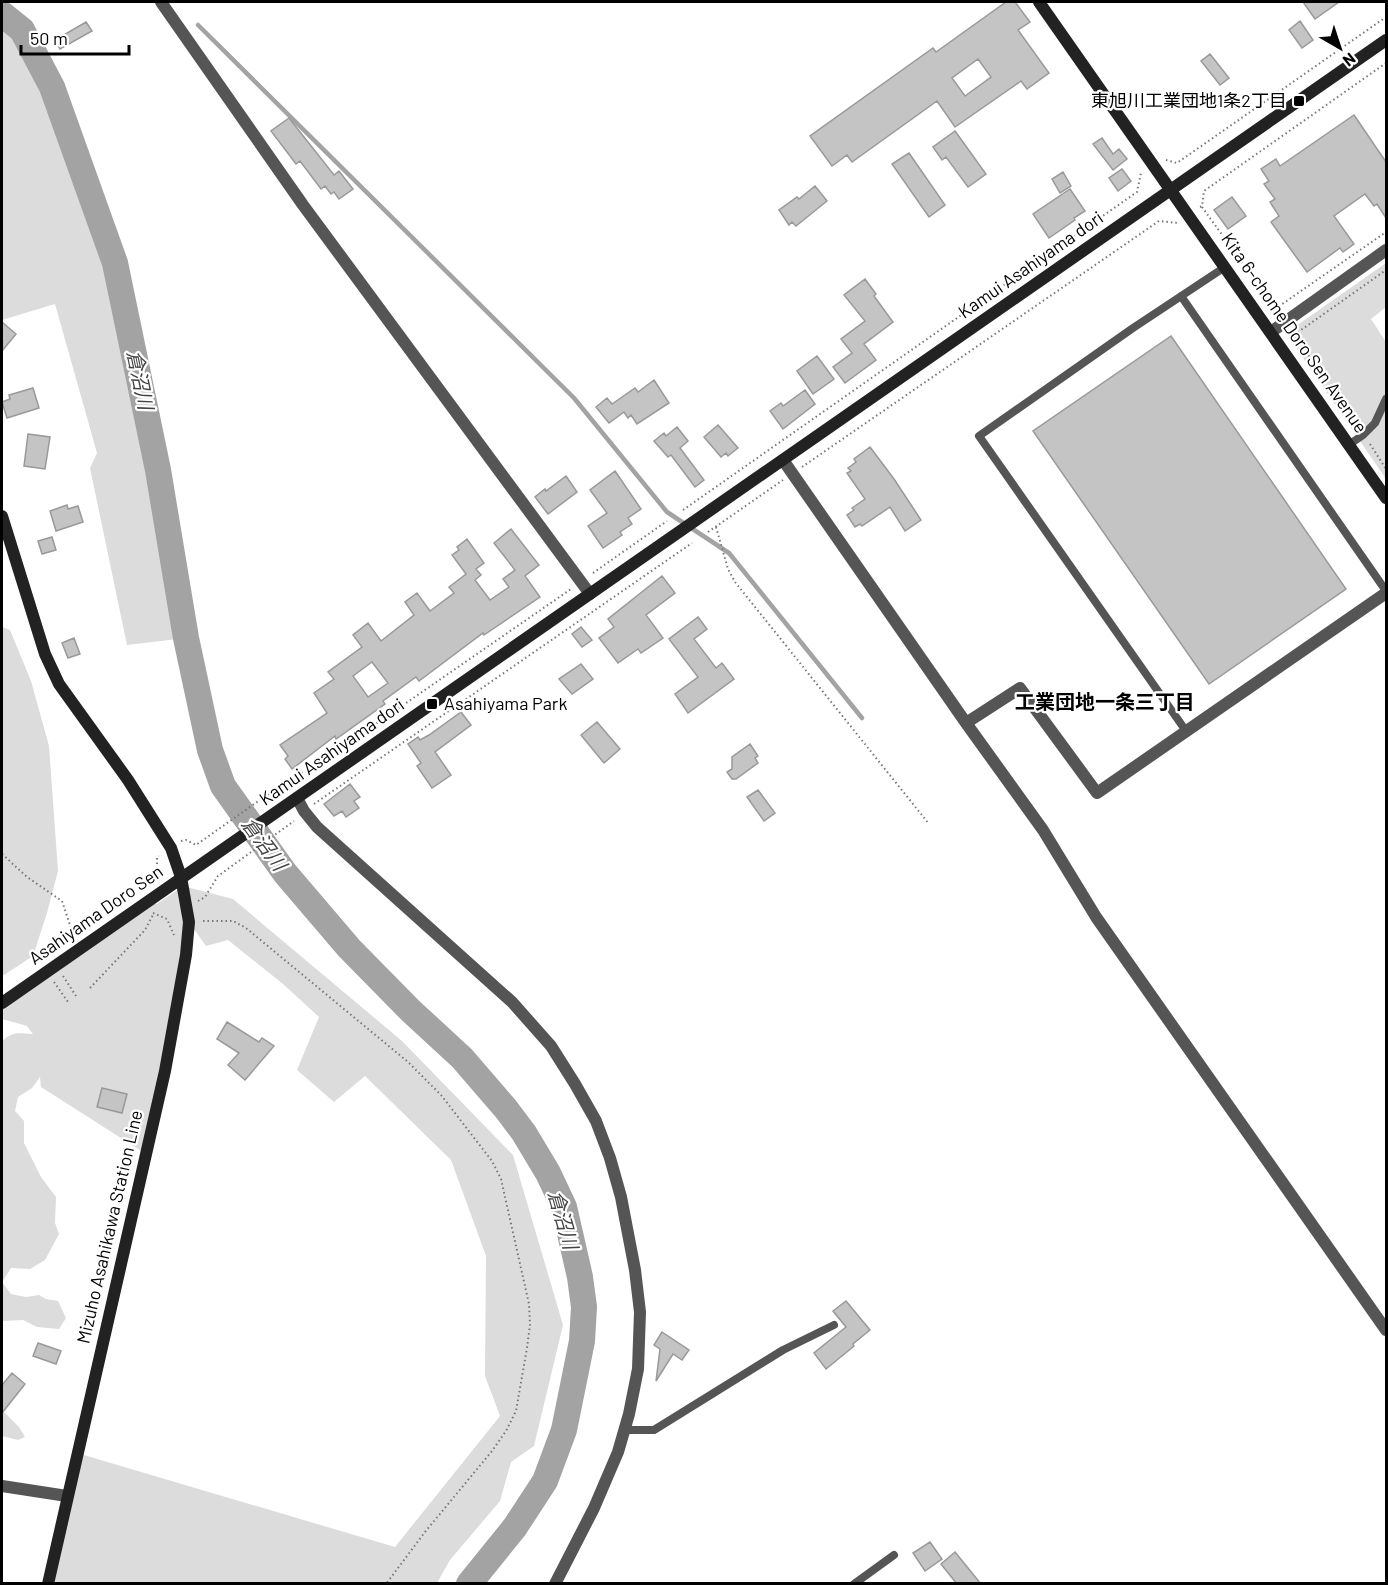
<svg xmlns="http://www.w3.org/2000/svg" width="1388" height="1585" viewBox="0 0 1388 1585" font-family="Barlow,'Noto Sans JP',sans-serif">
	<rect width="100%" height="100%" fill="#fff"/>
	<path fill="#dcdcdc" d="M2,14L22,30L52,87L115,263L158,470L186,638L127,645L90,468L97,453L55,304L2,320Z
		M1386,263V307L1371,319L1386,342V479L1286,333Z
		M2,627L10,630L31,681L49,746L58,871L47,913L33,956L4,975L2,974Z
		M183,886L233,899L402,1041L513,1155L563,1325L534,1446L511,1462L500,1501L450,1560L437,1583H48L77,1453L395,1547L500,1416L485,1376L486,1256L451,1160L365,1076L334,1102L297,1070L319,1017L283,984L228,940L206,946L189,922L146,1154L41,1087L40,1077L32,1088L18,1097L15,1111L24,1121V1143L41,1177L56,1197L55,1223L59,1234L45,1260L30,1269L11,1268L2,1282L11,1294L26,1297L39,1295L46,1299L58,1301L66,1318L59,1329L37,1327L23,1320L2,1321V1041C16,1030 17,1034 33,1034L27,1026L2,1019V1003L148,901L157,904Z
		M2,1410L19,1427L25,1437L18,1440L2,1436Z"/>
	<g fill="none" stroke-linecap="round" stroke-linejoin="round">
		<path stroke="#a3a3a3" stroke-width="4.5" d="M198,25L574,398L667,512L729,553L862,718"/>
		<path stroke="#a3a3a3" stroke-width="26" d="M2,14L22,30L52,87L115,263L158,470L186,638L210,750L223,786L285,873L349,948L411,1011L462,1058L506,1109L524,1133L548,1173L564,1207L580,1277L584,1307L582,1341L564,1430L545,1481L515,1527L469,1584"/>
	</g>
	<path fill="#c4c4c4" stroke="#999" stroke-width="1.5" fill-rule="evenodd" d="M1006,2H1015L1030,22L1018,30L1049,73L1027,89L1021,81L955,127L937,101L852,162L847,155L832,166L810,136L933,48L936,52ZM978,59L991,77L965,96L952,78Z
		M1303,2H1339L1315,19Z
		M1300,21L1313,40L1302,48L1289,30Z
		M86,22L92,31L60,49L55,40Z
		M1210,54L1229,78L1220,85L1201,61Z
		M1354,115L1386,162V218L1377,204L1374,206L1365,194L1334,216L1354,244L1343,252L1340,248L1307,272L1271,222L1279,216L1270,202L1275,199L1264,184L1269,181L1261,169L1276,159L1280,166Z
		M289,118L334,175L339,171L353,189L339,199L334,192L331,194L325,186L321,189L300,161L296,164L271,131Z
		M955,131L986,174L968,187L946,157L942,160L933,147Z
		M1102,138L1113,154L1119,149L1127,159L1113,170L1093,144Z
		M909,153L945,205L929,217L892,164Z
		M1122,169L1131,181L1118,191L1109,178Z
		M1063,172L1071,186L1060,193L1052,179Z
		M815,186L827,201L796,226L792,222L789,225L779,210L797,197L799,199Z
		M1070,189L1085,211L1074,218L1075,220L1049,238L1033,214Z
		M1232,197L1246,216L1228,229L1214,210Z
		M865,279L876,294L874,296L893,322L864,344L876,360L845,383L833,367L852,353L841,339L865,321L844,295Z
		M2,322L16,334L2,351Z
		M1171,336L1346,589L1209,684L1033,431Z
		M817,356L834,379L813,394L797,371Z
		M654,380L669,403L637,424L631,415L628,418L624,412L609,423L596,407L607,398L612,404L635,388L638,392Z
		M33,388L39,408L7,418L2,402L10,399L9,395Z
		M805,390L815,404L783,429L770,411L781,403L783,406Z
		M718,425L738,448L728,456L726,453L721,457L704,437Z
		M677,427L688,441L680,448L704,480L695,487L671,455L668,457L654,441L664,433L666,436Z
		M28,434L50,437L45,469L24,466Z
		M870,447L894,479L921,520L905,531L890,507L862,526L860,524L855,527L847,515L854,510L852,508L865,499L847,473L851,471L848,468L856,462L854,459Z
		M615,471L641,509L628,518L632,524L620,532L622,535L603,548L588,526L607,513L590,490Z
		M566,476L577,492L548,514L535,497L545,489L546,491Z
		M67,505L68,509L78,506L83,522L56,531L50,511Z
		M511,529L539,565L525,576L540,597L484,635L483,633L419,681L416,677L383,701L385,704L336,739L335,736L292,769L285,759L288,756L280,745L327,713L314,693L334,679L328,672L362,647L353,635L368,623L381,641L414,615L405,602L417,593L430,611L454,593L449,587L466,574L452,555L459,550L457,547L467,539L484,563L476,569L481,575L475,580L490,600L509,587L503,579L515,570L494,543ZM372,662L388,683L368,697L353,676Z
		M52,537L56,550L42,554L38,541Z
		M662,576L675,593L646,615L663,638L641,653L638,649L618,663L599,638L614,627L608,619Z
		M698,617L707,629L694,639L716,668L722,663L734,679L688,713L675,694L698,677L669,639Z
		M581,627L592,640L582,647L572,634Z
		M74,638L80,654L68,658L62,643Z
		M581,664L593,679L572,694L559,679Z
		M461,712L471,725L435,752L451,775L432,788L417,766L421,763L408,744L418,737L420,740L429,735Z
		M597,722L620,749L604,763L581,735Z
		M750,744L758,756L755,758L758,763L736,779H732L727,772L732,769V757Z
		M350,784L360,797L354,801L359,808L346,817L342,811L334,816L324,804Z
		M758,790L775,813L764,821L747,797Z
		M227,1022L259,1042L262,1038L274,1046L245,1080L228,1065L239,1053L217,1039Z
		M102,1088L127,1094L122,1113L97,1107Z
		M846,1301L870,1330L853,1344L854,1346L826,1369L814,1353L846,1327L833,1311Z
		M662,1332L689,1350L682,1360L673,1354L656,1381L660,1349L654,1345Z
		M38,1343L61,1351L56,1364L33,1356Z
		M12,1373L25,1384L2,1413V1385Z
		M930,1542L942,1559L925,1571L913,1553Z
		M955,1552L981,1584H957L941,1564Z"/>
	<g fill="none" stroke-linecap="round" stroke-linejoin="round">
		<path stroke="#777" stroke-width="2" stroke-dasharray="1.5 3" stroke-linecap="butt" d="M1166,160L1177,163L1386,17
			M1200,207L1202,206L1204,191L1386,63
			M1202,207L1277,311
			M1275,309L1386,232
			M1293,333L1356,425
			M1294,335L1386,270
			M1370,444L1386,469
			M802,467L1159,221L1178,223
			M683,510L1137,192L1141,173
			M716,527L728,569L735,582L929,824
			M708,532L783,480
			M593,573L667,521
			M314,804L692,543
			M181,841L186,840L196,845L267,795L338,750L571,589
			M2,854L27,877L62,901L72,931L77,936
			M141,890L138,886C153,878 158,875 157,857L159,856
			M198,901L205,897L218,876L294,821
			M153,913L167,919L174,935
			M203,921H233L246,928L408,1062L441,1095L492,1161L501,1179L529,1304L530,1325L527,1348L516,1411L506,1431L492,1451L425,1532L386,1584
			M63,976L76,996
			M54,982L68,1002
			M90,988L145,930L153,915"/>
		<path stroke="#555" stroke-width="8" d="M1181,296L1386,591
			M1350,444L1363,435L1375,423L1386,399
			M1186,731L979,436L1133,328L1225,267
			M624,1430H654L783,1350L834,1325
			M854,1584L894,1555"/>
		<path stroke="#555" stroke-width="12" d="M161,2L303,205L590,594
			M1271,332L1386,250
			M783,460L966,723L1043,830L1096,917L1386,1330
			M966,723L1020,688L1097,793L1386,593
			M297,798L304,811L317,827L512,1002L551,1046L575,1084L596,1121L610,1158L621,1197L635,1270L640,1312L638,1369L629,1414L618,1452L594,1508L555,1584
			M2,1486L67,1496"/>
		<path stroke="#222" stroke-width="12" d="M1039,2L1386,498
			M2,516L45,654L59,684L128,780L171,848L181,877L189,922L186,955L165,1071L48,1584
			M2,1003L1386,40"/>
	</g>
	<g fill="#000" stroke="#fff" stroke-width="2">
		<rect x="1293" y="95" width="12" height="12" rx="3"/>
		<rect x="426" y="698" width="12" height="12" rx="3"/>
	</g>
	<g text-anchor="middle" stroke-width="4.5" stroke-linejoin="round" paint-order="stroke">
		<g font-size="18" fill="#000" stroke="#fff" text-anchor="end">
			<text x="1287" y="107">東旭川工業団地1条2丁目</text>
			<text x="444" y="710" text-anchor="start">Asahiyama Park</text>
		</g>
		<g font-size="18" fill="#000" stroke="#fff">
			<text transform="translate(1031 265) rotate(-35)" y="6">Kamui Asahiyama dori</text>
			<text transform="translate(1294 333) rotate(55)" y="6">Kita 6-chome Doro Sen Avenue</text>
			<text transform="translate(332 752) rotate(-35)" y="6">Kamui Asahiyama dori</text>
			<text transform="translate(96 915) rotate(-35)" y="6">Asahiyama Doro Sen</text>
			<text transform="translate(110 1227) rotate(-77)" y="6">Mizuho Asahikawa Station Line</text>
		</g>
		<g font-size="20" font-style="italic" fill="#444" stroke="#fff">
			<text transform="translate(140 380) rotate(78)" y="7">倉沼川</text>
			<text transform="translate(264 844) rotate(54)" y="7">倉沼川</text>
			<text transform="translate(563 1220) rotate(74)" y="7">倉沼川</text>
		</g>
		<g font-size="20" font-weight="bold" fill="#000" stroke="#fff">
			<text x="1105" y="709">工業団地一条三丁目</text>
		</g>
	</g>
	<rect width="1388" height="1585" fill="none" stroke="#000000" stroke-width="6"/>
	<g transform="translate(1340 48) rotate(141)" stroke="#ffffff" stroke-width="4.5" paint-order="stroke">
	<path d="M0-4.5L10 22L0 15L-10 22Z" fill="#000000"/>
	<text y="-9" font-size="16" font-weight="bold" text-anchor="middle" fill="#000000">N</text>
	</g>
	<path d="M21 45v9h108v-9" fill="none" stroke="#000000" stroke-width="3"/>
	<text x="30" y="45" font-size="18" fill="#000000" stroke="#ffffff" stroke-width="4.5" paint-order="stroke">50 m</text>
</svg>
